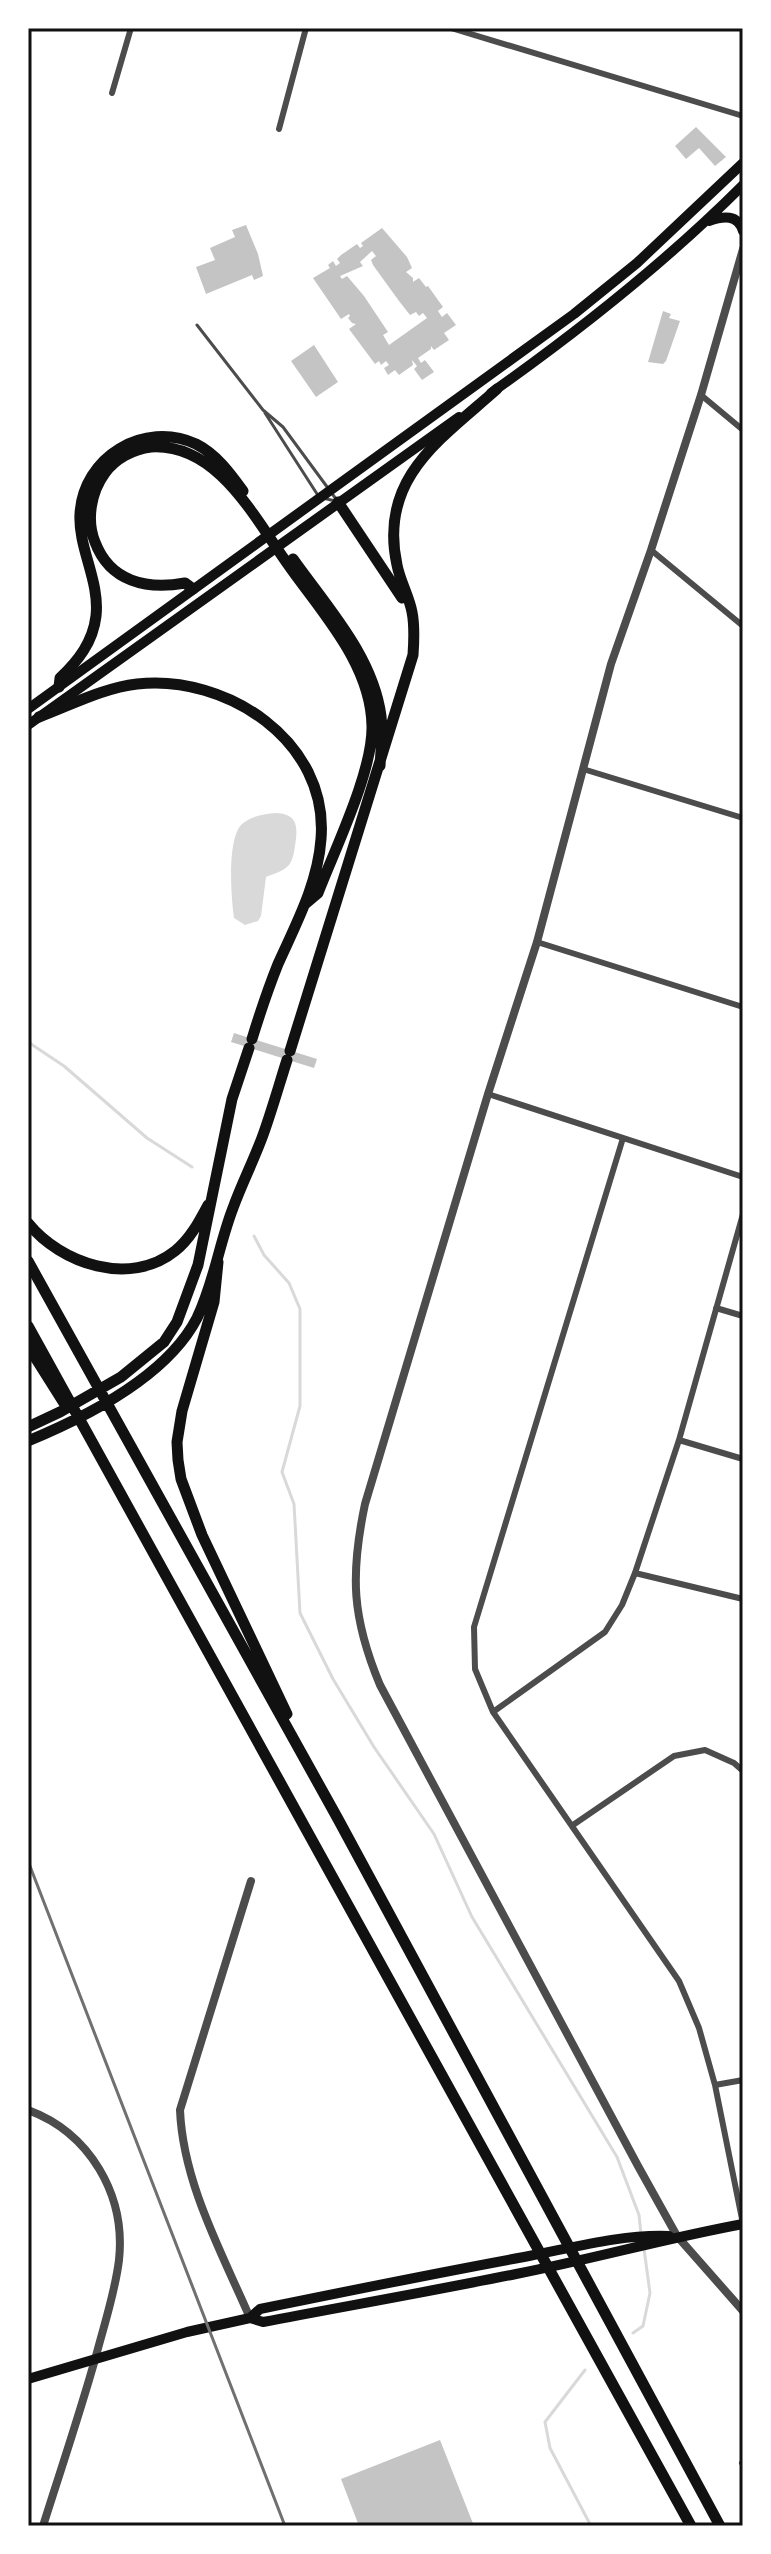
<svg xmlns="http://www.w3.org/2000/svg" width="771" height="2554" viewBox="0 0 771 2554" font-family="'Fira Sans Condensed',sans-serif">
	<rect width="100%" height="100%" fill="#fff"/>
	<path fill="#d9d9d9" d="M276,813C298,814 298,827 295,846C294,852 293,860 289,865C284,871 273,874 266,877L261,916L258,921L245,925L234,918C231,897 227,841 241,825C250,816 264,814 276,813Z"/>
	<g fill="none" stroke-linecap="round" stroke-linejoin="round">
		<path stroke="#d9d9d9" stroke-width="3" d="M28,1042L64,1066L147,1138L192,1167
			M254,1236L264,1255L289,1283L300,1309V1406L282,1472L294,1504L300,1613L333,1679L374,1747L434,1834L472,1917L617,2157L639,2215L641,2234
			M633,2333L643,2326L650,2293L644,2249
			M585,2370L545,2422L550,2448L591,2526"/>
	</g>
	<path fill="#c4c4c4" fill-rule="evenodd" d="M696,127L726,157L715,166L699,148L686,159L675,146Z
		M246,225L258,254L263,276L254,280L252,275L206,294L196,267L215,260L210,248L235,237L232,230Z
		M382,228L407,257L412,268L406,272L413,278V282L419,278L426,287L428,286L443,307L438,311L442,317L447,313L456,325L444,333L449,340L434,350L431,346V349L418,358L421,363L425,360L434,372L422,380L414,369L417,366L412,360L413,365L399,375L395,370L388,375L384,368L389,365L386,361L381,365L379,361L375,364L349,329L356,324L352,323L348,318L350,316L349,314L341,319L313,278L330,268L328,265L333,261L336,266L340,263L337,259L341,255L357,244L360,248L363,246L361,243ZM372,251L376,256L371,260L373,265L399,301L410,315L416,312L419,316L423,313L427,318L389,345L383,335L388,332L364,296L347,276L342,279L340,276L363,266L360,262Z
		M663,311L671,314L669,318L680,321L666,361L663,364L648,362Z
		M314,345L338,382L316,397L291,361Z
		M234,1033L317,1059L314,1068L231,1042Z
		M440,2440L474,2526H359L341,2479Z"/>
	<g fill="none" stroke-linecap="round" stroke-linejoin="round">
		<path stroke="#4c4c4c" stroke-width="3" d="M197,325L263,410L283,427L336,499
			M265,413L319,497L335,501"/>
		<path stroke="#4c4c4c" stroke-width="6" d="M451,28L743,116
			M112,93L131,28
			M279,129L306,28
			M701,395L743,430
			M651,550L743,626
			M583,769L743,818
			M537,942L743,1007
			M488,1094L743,1177
			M623,1138L474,1627L475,1669L493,1712L679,1981L699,2028L715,2085L743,2224
			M716,1308L743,1316
			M679,1440L743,1459
			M635,1573L743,1599
			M493,1712L605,1632L622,1605L635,1573L679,1440L743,1214
			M573,1825L674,1756L705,1750L734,1763L743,1771
			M715,2085L743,2080
			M742,2463L743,2462"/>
		<path stroke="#4c4c4c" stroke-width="8" d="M743,249L701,395L651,550L611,664L537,942L488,1094L365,1504C350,1575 352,1618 380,1685L638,2166L677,2236L743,2311
			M28,2110C90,2133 126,2195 119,2260C115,2293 104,2325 96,2356C80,2413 61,2469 43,2526
			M250,2318C222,2253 183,2183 180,2110L251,1881"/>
		<path stroke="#111" stroke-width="10" d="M709,221C723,216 738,214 743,231
			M491,393C580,330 666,262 743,185
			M28,709L574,314L637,263L743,163
			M28,725L459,417
			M250,2318L260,2309C348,2291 436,2273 524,2257C572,2248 621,2234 669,2236
			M28,2379L187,2332L250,2318L263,2322C347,2306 432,2291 516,2274C592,2259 667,2238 743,2224"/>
		<path stroke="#111" stroke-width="11" d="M338,502L402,598
			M293,559C327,607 373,656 381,716C383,732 381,749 380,766
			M193,589L185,583C147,590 110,582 95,542C86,520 91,492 105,473C115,459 133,449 151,447C217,443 254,517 287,563C321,612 371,663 372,726C373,771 335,849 318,893L305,904
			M59,687L60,678C78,661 93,642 96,616C100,581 78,548 80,514C83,457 144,420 196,444C216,454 230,473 243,491
			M39,717C71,705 103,688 137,684C226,674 329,741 321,839C318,883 296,924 278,964C268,989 260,1013 252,1039
			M290,1051L413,655C414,641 415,627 412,612C409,596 400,581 397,565C378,478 441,439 497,389
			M28,1223C61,1264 130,1287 175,1251C190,1239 199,1222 208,1205
			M28,1261L338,1819L720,2526
			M218,1262L214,1302L182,1411L177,1442L178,1460L181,1479L202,1535L287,1714
			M28,1326L691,2526
			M28,1346L64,1403
			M28,1427L60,1412L121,1377L164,1342L177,1322L198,1265L232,1099L249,1048
			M28,1441C86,1417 167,1376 197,1318C214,1283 219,1244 233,1208C242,1183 254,1160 263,1135C272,1110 279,1085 287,1060"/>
		<path stroke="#707070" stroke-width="3" d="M28,1861L285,2526"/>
	</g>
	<rect width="771" height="2554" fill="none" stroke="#ffffff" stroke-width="60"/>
	<rect x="30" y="30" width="711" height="2494" fill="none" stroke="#111" stroke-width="3"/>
</svg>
